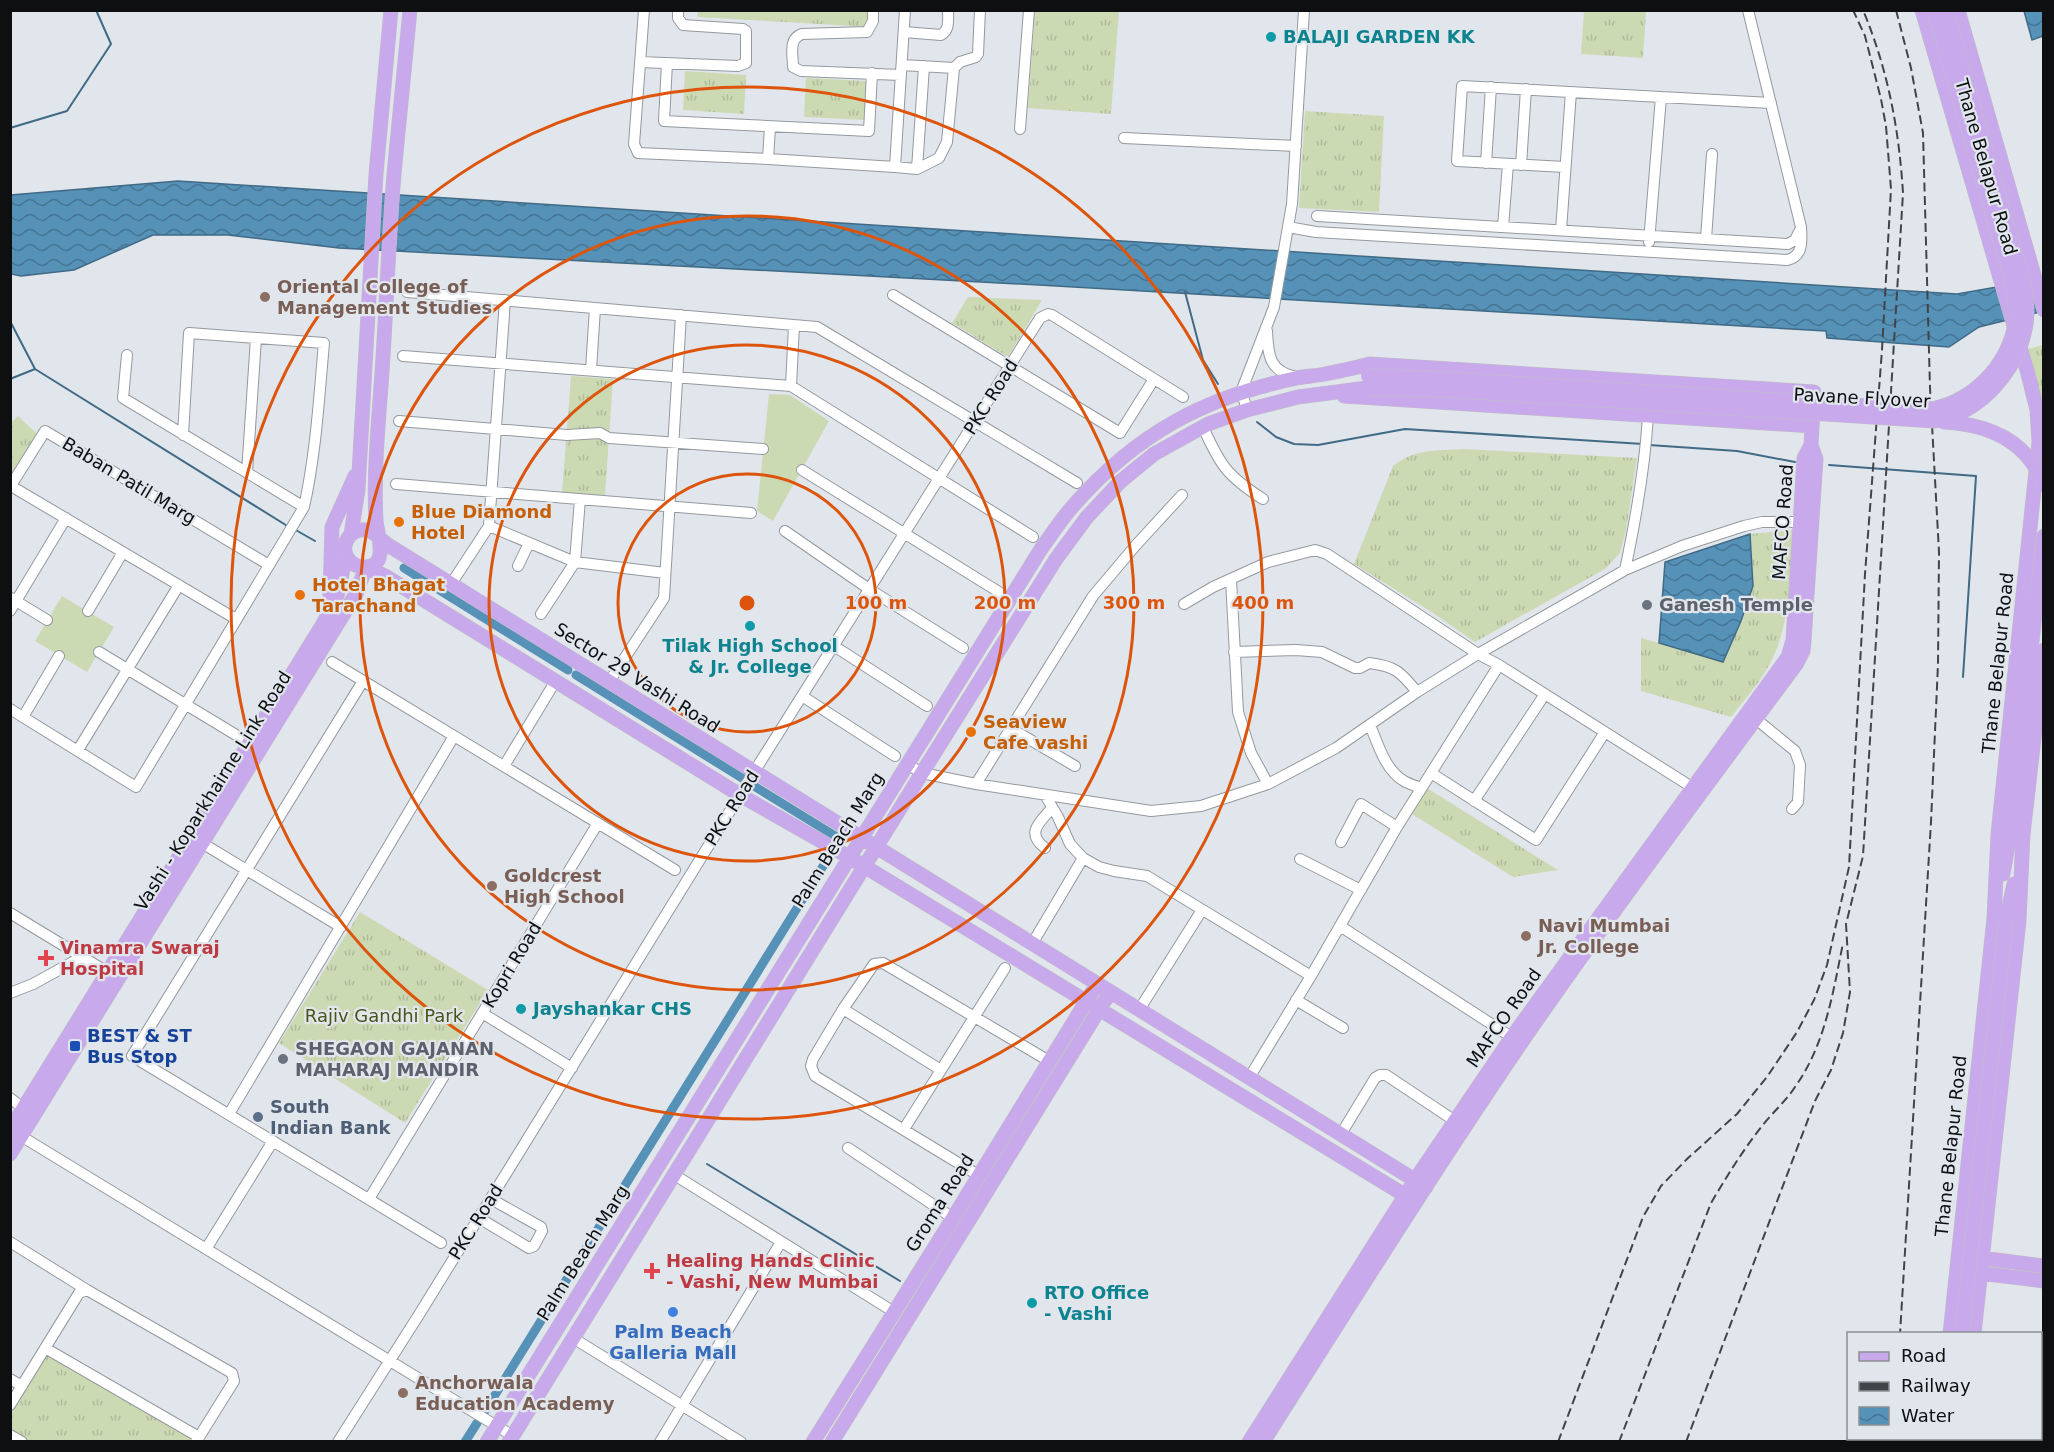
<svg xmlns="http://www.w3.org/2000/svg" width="2054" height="1452" viewBox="0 0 2054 1452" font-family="'DejaVu Sans',sans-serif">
	<defs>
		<pattern id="grass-tufts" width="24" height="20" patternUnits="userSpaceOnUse" patternTransform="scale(1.5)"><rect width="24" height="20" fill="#ccdab4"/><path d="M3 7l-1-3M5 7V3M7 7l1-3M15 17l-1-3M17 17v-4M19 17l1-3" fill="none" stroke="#aeba9a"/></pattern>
		<pattern id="water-waves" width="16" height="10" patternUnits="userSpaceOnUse" patternTransform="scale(1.5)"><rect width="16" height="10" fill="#5691b7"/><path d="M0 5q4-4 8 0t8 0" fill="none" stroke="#467593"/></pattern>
	</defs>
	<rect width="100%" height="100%" fill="#e1e6ec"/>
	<path fill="url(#grass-tufts)" d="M698,10L872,11L871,27L697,17Z
		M1035,11H1119L1111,114L1028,108Z
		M1584,11H1646L1643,58L1581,54Z
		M685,71L746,75L744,114L683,110Z
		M806,78L867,81L865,120L804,117Z
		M1305,111L1384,116L1379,212L1299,208Z
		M968,297L1042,300L1008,357L952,323Z
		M2043,345V406L2028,349Z
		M571,376L613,379L605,496L562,493Z
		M18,416L37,434L11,477V423Z
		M1464,449L1637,458L1626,530L1620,553L1605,569L1475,642L1433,613L1354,564L1393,466C1416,448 1437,451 1464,449Z
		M1794,530C1791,568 1790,618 1775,653C1765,677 1747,697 1731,717L1641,691V638L1723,661L1753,586L1750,534Z
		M1427,788L1558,870L1513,877L1412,814Z
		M360,912L488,990L405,1123L279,1043Z
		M45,1348L196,1442H22L11,1435V1405Z"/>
	<path fill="#ccdab4" d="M769,394L790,395L829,421L773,521L757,511Z
		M62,596L114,627L87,672L35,641Z"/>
	<path fill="url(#water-waves)" stroke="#406a85" stroke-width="1.5" d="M2024,11H2043V36L2032,40Z
		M178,181L1957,294L2043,279L2044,311L1979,327L1949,347L1827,338L1826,331L1039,285L339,248L228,235H153L74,270L21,276L11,274V195Z
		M1750,534L1753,586L1741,621L1723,662L1659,643L1665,562Z"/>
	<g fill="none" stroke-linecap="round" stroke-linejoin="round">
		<path stroke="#406a85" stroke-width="2" d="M10,128L67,111L111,44L96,10
			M1185,292L1203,360L1218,384
			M10,321L35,369L289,527
			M10,379L35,369
			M1257,422L1276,437L1294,444L1318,445L1405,429L1643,444
			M1649,445L1737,451L1795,462
			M1829,465L1976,476L1963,677
			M294,529L315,541
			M707,1164L900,1281"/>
		<path stroke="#5691b7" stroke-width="9" d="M404,568L568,670
			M576,675L742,778
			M754,786L840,839
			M485,1411L830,855
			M465,1442L477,1423"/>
		<g stroke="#94999e" stroke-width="12">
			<path id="minor" d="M644,10L634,144L638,153L768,159L895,167L905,10
				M873,10V21L867,32L802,34C788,39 793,54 793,67L801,71L901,75
				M904,32L941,35C950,30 948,20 948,10
				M640,62L738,66L746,63V31L743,29L683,25L678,18V10
				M667,63L664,121L869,131L872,73
				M902,65L954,68
				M1020,129L1029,10
				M1124,138L1296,146
				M768,159L770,127
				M1486,163L1491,87
				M1521,165L1526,89
				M895,167L917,169L939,158L947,142L954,68L960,62L976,57L978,54L980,10
				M1565,167L1457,161L1462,86L1771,103
				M917,169L924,66
				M1317,216L1788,244L1795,240L1800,230
				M1288,227L1316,232L1787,260C1803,257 1802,241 1801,227L1748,10
				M1503,227L1508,164
				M1561,230L1571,92
				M1706,239L1712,154
				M1649,242L1661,97
				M407,292L817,327L1077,483
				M893,295L1120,433L1154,379
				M1267,331C1268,355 1269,372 1297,377
				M127,355L123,398L304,507
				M403,356L791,386L1033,537
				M591,370L595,308
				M791,386L794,325
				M1247,410L1242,393L1243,387L1274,307L1292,204L1304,10
				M399,421L567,435L600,433L609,438L763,449
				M1203,427C1220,465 1227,476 1263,499
				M802,470L999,592
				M247,473L256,338
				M396,484L751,513
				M11,486L236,619
				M10,487L45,431L269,565
				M489,526L575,562L665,573
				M785,531L869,589L963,648
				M518,566L529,543
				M1625,570L1682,546L1744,526L1762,522H1801
				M1231,579L1238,712L1251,753L1268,784
				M451,584L489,526L505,300
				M11,598L47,620
				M1184,604L1213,587L1268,562L1315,550L1327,554L1478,654L1499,665L1698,791
				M10,611L66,518
				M88,611L123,552
				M541,614L575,562L580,499
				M834,646L927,706
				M99,652L256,747
				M1234,652L1296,650L1322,652L1355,668H1360L1369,663C1395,666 1401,672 1417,692
				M332,662L675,870
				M363,681L132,1056L441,1243
				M609,682L664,598L681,315
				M802,696L895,756
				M10,709L136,787L304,507C316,453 319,398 324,343L189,333L183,435
				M23,717L59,656
				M1756,719L1795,751L1800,765L1798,802L1792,809
				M1370,725C1378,744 1385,770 1404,781C1409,784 1416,786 1421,788
				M1010,728L1075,766
				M78,750L179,585
				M907,764L922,773L976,784L1151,811L1201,806L1268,784L1336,748L1417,692L1478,654L1625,570C1636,518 1645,468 1648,415
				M504,766L555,682
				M1431,773L1536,840L1605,732
				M976,784L1093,596L1136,545L1182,495
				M1045,795L1058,817L1070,844L1083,858L1099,867L1114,871L1147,876L1311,976
				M1474,801L1545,694
				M197,840L341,927
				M1341,842L1361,804L1397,827
				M1045,848C1025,833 1040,822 1052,808
				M1300,859L1361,890
				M10,913L112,975
				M1340,926L1516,1040
				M1032,944L1083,858
				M10,993L33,984L82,957
				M1296,1000L1343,1028
				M843,1009L941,1070
				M1139,1010L1202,910
				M482,1013L572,1068
				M1249,1078L1311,976L1397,827L1499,665
				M10,1098L24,1109
				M229,1114L454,736
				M904,1129L1005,968
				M16,1133L513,1436
				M1341,1134L1375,1078L1380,1075H1386L1455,1121
				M848,1148L953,1218
				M673,1174L894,1312
				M978,1175L815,1076L811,1066L813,1059L843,1009L874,964L883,963L1049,1061
				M369,1199L598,823
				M479,1218L529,1248L534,1246L542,1231L541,1227L491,1199
				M10,1242L87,1290L232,1373L234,1381L196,1442
				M206,1249L273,1141
				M573,1338L741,1442
				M45,1348L199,1437
				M10,1379L22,1386
				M10,1405L79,1293L87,1290
				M10,1435L22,1442
				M338,1442L420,1313L754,772L1040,318L1048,314L1052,315L1183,397
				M660,1442L781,1242"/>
		</g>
		<g stroke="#c0c1c1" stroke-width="15">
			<path id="major" d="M410,10C405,65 399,119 394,174C389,234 387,295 383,356C380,410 373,466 376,520C377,534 391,569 362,567C356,566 350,563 347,557C339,542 354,525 370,531C377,534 382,541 388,545L1426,1187
				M1922,10L2028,374L2037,410L2039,442L1998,834L1994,918L1950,1334
				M1958,10L2044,310
				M1344,396L1812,426
				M351,534L358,490L376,174L391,10
				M366,567L385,576L740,795L849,857L1416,1202
				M330,595L332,527L355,476
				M2003,874L2010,835L2044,536
				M2006,920L2014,884
				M10,1130L323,624L337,596L346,556
				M10,1154L356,594L366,567
				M1974,1257L2044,1266
				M1971,1272L2044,1281
				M1974,1334L2019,921L2023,835L2044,650
				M487,1442L1041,549C1052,534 1062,518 1074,505C1136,434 1205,397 1297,378C1306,376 1316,376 1325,374C1340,371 1355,368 1370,364L1814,392L1811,445L1816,459L1804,641L1803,651L1797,663C1704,789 1610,914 1521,1043C1432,1174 1348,1308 1263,1442
				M509,1442L922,773L1056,559L1087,517L1121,481L1154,454L1208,424L1247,410L1298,397L1367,388
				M813,1442L953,1218L1097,984
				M832,1442L1110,992
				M1249,1442L1415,1180L1512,1037L1788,657L1793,640L1804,458L1811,445
				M1940,1442V1438
				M1952,1442V1438
				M1964,1442V1438"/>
		</g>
		<use href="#minor" stroke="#fff" stroke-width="10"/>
		<use href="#major" stroke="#c8a9ec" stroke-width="14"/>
		<path stroke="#424548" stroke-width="2" stroke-dasharray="9 4.5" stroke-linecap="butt" d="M1896,10L1911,68L1923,133L1930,388L1939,552L1938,664L1931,822L1900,1334
			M1558,1442L1643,1217L1661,1186L1688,1158L1737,1114L1767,1077L1797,1032L1814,1000L1827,965L1849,867L1865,574L1882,350L1891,189L1886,126L1881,99L1865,36L1853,10
			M1619,1442L1711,1203C1727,1176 1743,1150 1762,1126C1773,1112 1786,1101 1795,1087C1825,1045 1833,993 1843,943
			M1686,1442L1815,1101L1831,1070L1843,1033L1850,992L1846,924L1863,856L1903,193C1899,129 1888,70 1863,10
			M1893,1442V1438"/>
		<g stroke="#c0c1c1" stroke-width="15" stroke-linecap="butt">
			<path id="major-bridge" d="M1368,376L1445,379L1899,408C1911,409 1925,411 1936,408C1974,399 2005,367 2014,329C2017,313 2015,297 2012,282L1934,10
				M1367,388L1444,390L1935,421C1944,419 1954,416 1962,412C1992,397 2018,364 2025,330C2029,314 2026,296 2023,280L1946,10
				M1943,422C1987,424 2027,440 2044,485
				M1962,1334L2006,920"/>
		</g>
		<use href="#major-bridge" stroke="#c8a9ec" stroke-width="14"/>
	</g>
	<g fill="none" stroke="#dd550c" stroke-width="3">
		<circle cx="747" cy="603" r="129"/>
		<circle cx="747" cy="603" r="258"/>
		<circle cx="747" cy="603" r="387"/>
		<circle cx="747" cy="603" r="516"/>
	</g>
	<g fill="#0f9aa8" stroke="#e1e6ec" stroke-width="2">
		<circle cx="1271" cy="37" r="6"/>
		<circle cx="750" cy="626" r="6"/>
		<circle cx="521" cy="1009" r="6"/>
		<circle cx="1032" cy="1303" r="6"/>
	</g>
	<g fill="#8d6e63" stroke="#e1e6ec" stroke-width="2">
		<circle cx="265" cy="297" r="6"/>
		<circle cx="492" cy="886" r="6"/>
		<circle cx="1526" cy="936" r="6"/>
		<circle cx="403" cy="1393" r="6"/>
	</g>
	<g fill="#e8710a" stroke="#e1e6ec" stroke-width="2">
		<circle cx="399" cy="522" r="6"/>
		<circle cx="300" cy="595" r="6"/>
		<circle cx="971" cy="732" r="6"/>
	</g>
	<g fill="#6b7280" stroke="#e1e6ec" stroke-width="2">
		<circle cx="1647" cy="605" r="6"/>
		<circle cx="283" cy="1059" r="6"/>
	</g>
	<g fill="#e0444e" stroke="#e1e6ec" stroke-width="2">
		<path d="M43 949h6v6h6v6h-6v6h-6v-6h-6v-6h6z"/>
		<path d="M649 1262h6v6h6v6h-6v6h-6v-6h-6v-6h6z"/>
	</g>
	<rect fill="#1a4fb4" stroke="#e1e6ec" stroke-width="2" x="69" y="1040" width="12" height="12" rx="3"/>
	<circle fill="#5c6f8a" stroke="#e1e6ec" stroke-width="2" cx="258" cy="1117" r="6"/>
	<circle fill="#3f7fe0" stroke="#e1e6ec" stroke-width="2" cx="673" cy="1312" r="6"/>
	<g text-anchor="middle" stroke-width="4.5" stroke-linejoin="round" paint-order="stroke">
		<g font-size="18" font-weight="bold" fill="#0d838f" stroke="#e1e6ec" text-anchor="start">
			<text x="1283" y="43">BALAJI GARDEN KK</text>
			<text x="750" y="652" text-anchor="middle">Tilak High School<tspan x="750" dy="21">&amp; Jr. College</tspan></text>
			<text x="533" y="1015">Jayshankar CHS</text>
			<text x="1044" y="1299">RTO Office<tspan x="1044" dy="21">- Vashi</tspan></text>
		</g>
		<g font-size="18" fill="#0d0f11" stroke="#e1e6ec">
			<text transform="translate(1986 167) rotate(74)" y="6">Thane Belapur Road</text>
			<text transform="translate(991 397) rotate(-58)" y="6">PKC Road</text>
			<text transform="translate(1862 398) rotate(3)" y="6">Pavane Flyover</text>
			<text transform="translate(129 481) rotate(31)" y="6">Baban Patil Marg</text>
			<text transform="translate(1783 522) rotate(-86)" y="6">MAFCO Road</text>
			<text transform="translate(1998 663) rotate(-84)" y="6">Thane Belapur Road</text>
			<text transform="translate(637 678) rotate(32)" y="6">Sector 29 Vashi Road</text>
			<text transform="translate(213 791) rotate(-58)" y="6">Vashi - Koparkhairne Link Road</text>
			<text transform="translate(732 808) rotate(-58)" y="6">PKC Road</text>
			<text transform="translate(838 840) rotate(-58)" y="6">Palm Beach Marg</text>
			<text transform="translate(512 965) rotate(-59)" y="6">Kopri Road</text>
			<text transform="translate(1504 1018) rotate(-55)" y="6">MAFCO Road</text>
			<text transform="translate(1951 1146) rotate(-84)" y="6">Thane Belapur Road</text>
			<text transform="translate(940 1203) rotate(-58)" y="6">Groma Road</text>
			<text transform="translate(476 1222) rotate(-58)" y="6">PKC Road</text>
			<text transform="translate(583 1253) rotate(-58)" y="6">Palm Beach Marg</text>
		</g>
		<g font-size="18" font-weight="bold" fill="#785e54" stroke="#e1e6ec" text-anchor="start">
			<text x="277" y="293">Oriental College of<tspan x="277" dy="21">Management Studies</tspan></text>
			<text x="504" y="882">Goldcrest<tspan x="504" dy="21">High School</tspan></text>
			<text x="1538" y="932">Navi Mumbai<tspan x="1538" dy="21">Jr. College</tspan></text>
			<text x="415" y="1389">Anchorwala<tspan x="415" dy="21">Education Academy</tspan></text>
		</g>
		<g font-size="18" font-weight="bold" fill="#c56008" stroke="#e1e6ec" text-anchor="start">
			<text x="411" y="518">Blue Diamond<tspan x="411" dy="21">Hotel</tspan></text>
			<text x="312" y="591">Hotel Bhagat<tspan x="312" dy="21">Tarachand</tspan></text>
			<text x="983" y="728">Seaview<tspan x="983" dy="21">Cafe vashi</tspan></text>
		</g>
		<g font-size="18" font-weight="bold" fill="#5b616d" stroke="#e1e6ec" text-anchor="start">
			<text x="1659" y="611">Ganesh Temple</text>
			<text x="295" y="1055">SHEGAON GAJANAN<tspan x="295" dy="21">MAHARAJ MANDIR</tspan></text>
		</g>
		<g font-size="18" font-weight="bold" fill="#be3a42" stroke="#e1e6ec" text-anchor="start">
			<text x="60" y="954">Vinamra Swaraj<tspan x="60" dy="21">Hospital</tspan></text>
			<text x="666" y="1267">Healing Hands Clinic<tspan x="666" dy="21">- Vashi, New Mumbai</tspan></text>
		</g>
		<g font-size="18" fill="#455716" stroke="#e1e6ec">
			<text x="384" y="1022">Rajiv Gandhi Park</text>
		</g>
		<g font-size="18" font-weight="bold" fill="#164399" stroke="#e1e6ec" text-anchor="start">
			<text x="87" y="1042">BEST &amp; ST<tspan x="87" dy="21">Bus Stop</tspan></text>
		</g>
		<g font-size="18" font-weight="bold" fill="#4e5e75" stroke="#e1e6ec" text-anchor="start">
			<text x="270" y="1113">South<tspan x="270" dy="21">Indian Bank</tspan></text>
		</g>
		<g font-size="18" font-weight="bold" fill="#366cbe" stroke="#e1e6ec">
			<text x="673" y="1338">Palm Beach<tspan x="673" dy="21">Galleria Mall</tspan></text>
		</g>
	</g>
	<circle cx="747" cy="603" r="9" fill="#dd550c" stroke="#e1e6ec" stroke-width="3"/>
	<g font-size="18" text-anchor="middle" font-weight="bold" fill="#dd550c" stroke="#e1e6ec" stroke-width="4.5" stroke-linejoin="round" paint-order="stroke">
		<text x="876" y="609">100 m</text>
		<text x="1005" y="609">200 m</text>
		<text x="1134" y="609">300 m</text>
		<text x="1263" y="609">400 m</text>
	</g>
	<rect width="2054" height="1452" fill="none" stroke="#0d0f11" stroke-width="24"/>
	<rect x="1847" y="1332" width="195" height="108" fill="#e1e6ec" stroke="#8c9094" stroke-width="1.5"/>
	<rect x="1859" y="1352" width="30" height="9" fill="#c8a9ec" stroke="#8c9094" stroke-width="1.5"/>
	<text x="1901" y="1362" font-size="18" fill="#0d0f11">Road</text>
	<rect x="1859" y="1382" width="30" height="9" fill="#424548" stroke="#8c9094" stroke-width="1.5"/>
	<text x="1901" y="1392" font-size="18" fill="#0d0f11">Railway</text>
	<rect x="1859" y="1407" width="30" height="18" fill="url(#water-waves)" stroke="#8c9094" stroke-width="1.5"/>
	<text x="1901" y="1422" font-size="18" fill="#0d0f11">Water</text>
</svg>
